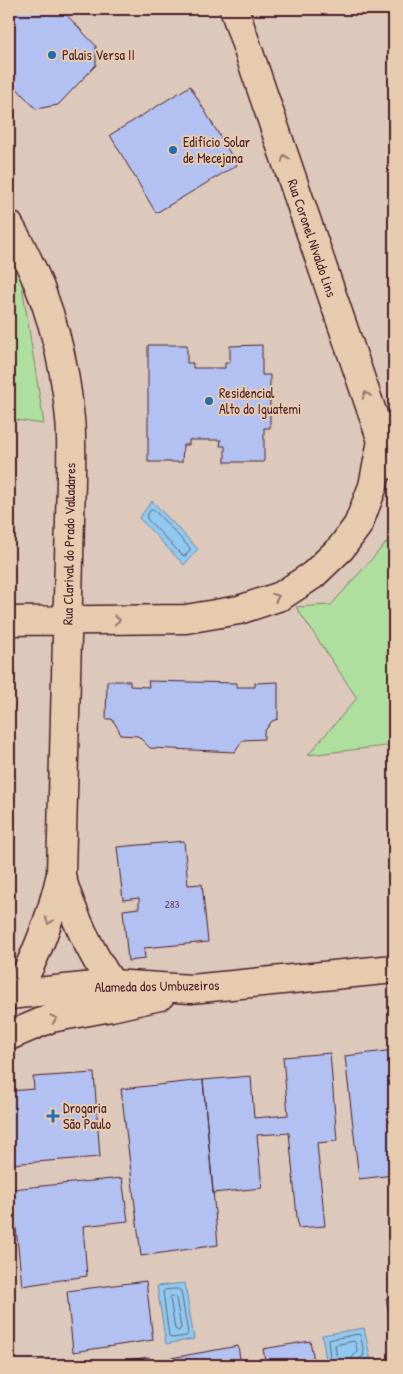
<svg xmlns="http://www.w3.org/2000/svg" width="403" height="1374" viewBox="0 0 403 1374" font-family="'Patrick Hand',sans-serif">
	<rect width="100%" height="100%" fill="#dcc9bb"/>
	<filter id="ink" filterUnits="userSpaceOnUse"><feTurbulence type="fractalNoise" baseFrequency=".02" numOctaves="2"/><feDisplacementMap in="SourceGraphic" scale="10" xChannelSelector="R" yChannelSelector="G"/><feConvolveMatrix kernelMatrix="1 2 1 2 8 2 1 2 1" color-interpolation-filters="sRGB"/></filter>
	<g filter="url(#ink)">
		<path fill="#afdf9f" stroke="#7c7f65" d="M9,255L19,267L44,424L9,419Z
			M394,534V745L308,755L357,698L296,607L331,605Z"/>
		<path fill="#8fc9ef" stroke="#7385a1" d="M152,501L198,549L184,565L139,518Z
			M185,1283L194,1339L166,1344L157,1286Z
			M364,1328L371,1361L362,1362V1365H327L322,1335Z"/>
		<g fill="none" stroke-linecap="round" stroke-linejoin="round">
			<path stroke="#666379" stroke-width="1" d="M151,510L155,511L190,548V550L185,556L182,555L147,519V516Z
				M178,1289L181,1291L188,1334L186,1336L172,1338L169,1336L163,1292L165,1290Z
				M172,1296L176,1298L181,1328L179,1331L175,1329L170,1298Z
				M331,1365L328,1340L358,1334L361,1336L364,1355L358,1360L357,1365
				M338,1365L335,1345L354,1341L356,1343L357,1351L352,1358L350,1365"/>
		</g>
		<path fill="#b2c1f1" stroke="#4a1f2b" d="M9,9H61L96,46V65L58,105L36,109L9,80Z
			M190,86L237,165L156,213L110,135Z
			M148,345H187V363H193V368H225V363H230V346L262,345V375H270V428H264V462H225V446H220L221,440H189V445H183L182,462H148Z
			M107,681H130V686L149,687L148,681L237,683V687H255V683L278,682V719L272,721L264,732V739L243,740L235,752L150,748L138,736L120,735L119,730L112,719H106Z
			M184,841L188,885L202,884L208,942L144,948L145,959L128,961L123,910L139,908V898L123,900L117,847Z
			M394,1050V1185L393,1175L359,1179L345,1056Z
			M330,1053L337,1141L317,1143L325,1226L298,1228L289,1133L257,1135L262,1188L213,1193L203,1080L251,1076L254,1118L288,1115L283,1057Z
			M94,1073L100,1157L10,1164L9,1091L34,1089L33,1077Z
			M203,1080L218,1245L141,1256L121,1089Z
			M122,1178L128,1221L83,1226L87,1276L22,1286L12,1189Z
			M146,1281L153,1340L73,1352L67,1291Z
			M394,1296V1341L386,1298Z
			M310,1341L315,1365H266L263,1349Z
			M238,1346L241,1365H161L160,1360Z
			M149,1357L150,1365H96Z
			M71,1358L72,1365H34V1363Z"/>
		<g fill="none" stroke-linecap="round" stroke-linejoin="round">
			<g stroke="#4a1f2b" stroke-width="31">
				<path id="minor" d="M234,9L382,441L394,465
					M9,225C44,283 64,351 70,419C72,439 71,459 71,480L61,874C51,918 37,956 15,994
					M9,621L186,619L239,610L281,596L313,575L341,548L358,525L373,486L382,441
					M61,876C73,916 89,950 112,984
					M9,995L112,984L191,989L394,969
					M9,1036L51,1018L111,1007L160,996"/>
			</g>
			<use href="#minor" stroke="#e7cbae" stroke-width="28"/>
		</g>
		<defs><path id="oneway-chevron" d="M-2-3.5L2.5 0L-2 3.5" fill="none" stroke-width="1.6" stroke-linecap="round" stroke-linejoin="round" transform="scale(1.25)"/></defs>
		<g stroke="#98756c">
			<use href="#oneway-chevron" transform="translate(285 158) rotate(-109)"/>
			<use href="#oneway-chevron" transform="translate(366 395) rotate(-109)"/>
			<use href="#oneway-chevron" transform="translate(276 597) rotate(-22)"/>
			<use href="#oneway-chevron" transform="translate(117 620) rotate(-1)"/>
			<use href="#oneway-chevron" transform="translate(49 921) rotate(109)"/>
			<use href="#oneway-chevron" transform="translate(54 1019) rotate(-14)"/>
		</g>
	</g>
	<g fill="#1f6fb2" stroke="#e7cbae" stroke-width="2">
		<circle cx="52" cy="55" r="5"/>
		<circle cx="173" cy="150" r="5"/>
		<circle cx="209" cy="401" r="5"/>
		<path d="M50.5 1108.5h5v5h5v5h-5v5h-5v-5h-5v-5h5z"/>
	</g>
	<g text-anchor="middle" stroke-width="4" stroke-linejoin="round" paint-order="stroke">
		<g font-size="11" fill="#64485c">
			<text x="172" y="908">283</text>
		</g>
		<g font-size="14" fill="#4a1f2b" stroke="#e7cbae" text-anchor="start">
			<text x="62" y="60">Palais Versa II</text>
			<text x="183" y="147">Edifício Solar<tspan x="183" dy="16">de Mecejana</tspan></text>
			<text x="219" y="398">Residencial<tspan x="219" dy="16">Alto do Iguatemi</tspan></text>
			<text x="63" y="1113">Drogaria<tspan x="63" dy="16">São Paulo</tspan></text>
		</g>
		<g font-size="14" fill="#4a1f2b" stroke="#e7cbae">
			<text transform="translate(312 238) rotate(71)" y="5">Rua Coronel Nivaldo Lins</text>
			<text transform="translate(69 544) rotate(-89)" y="5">Rua Clarival do Prado Valladares</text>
			<text transform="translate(157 986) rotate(-1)" y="5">Alameda dos Umbuzeiros</text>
		</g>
	</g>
	<rect width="403" height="1374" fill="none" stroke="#e7cbae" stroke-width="30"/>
	<rect x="15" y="15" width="373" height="1344" fill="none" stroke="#4a1f2b" stroke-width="2" filter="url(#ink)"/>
</svg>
